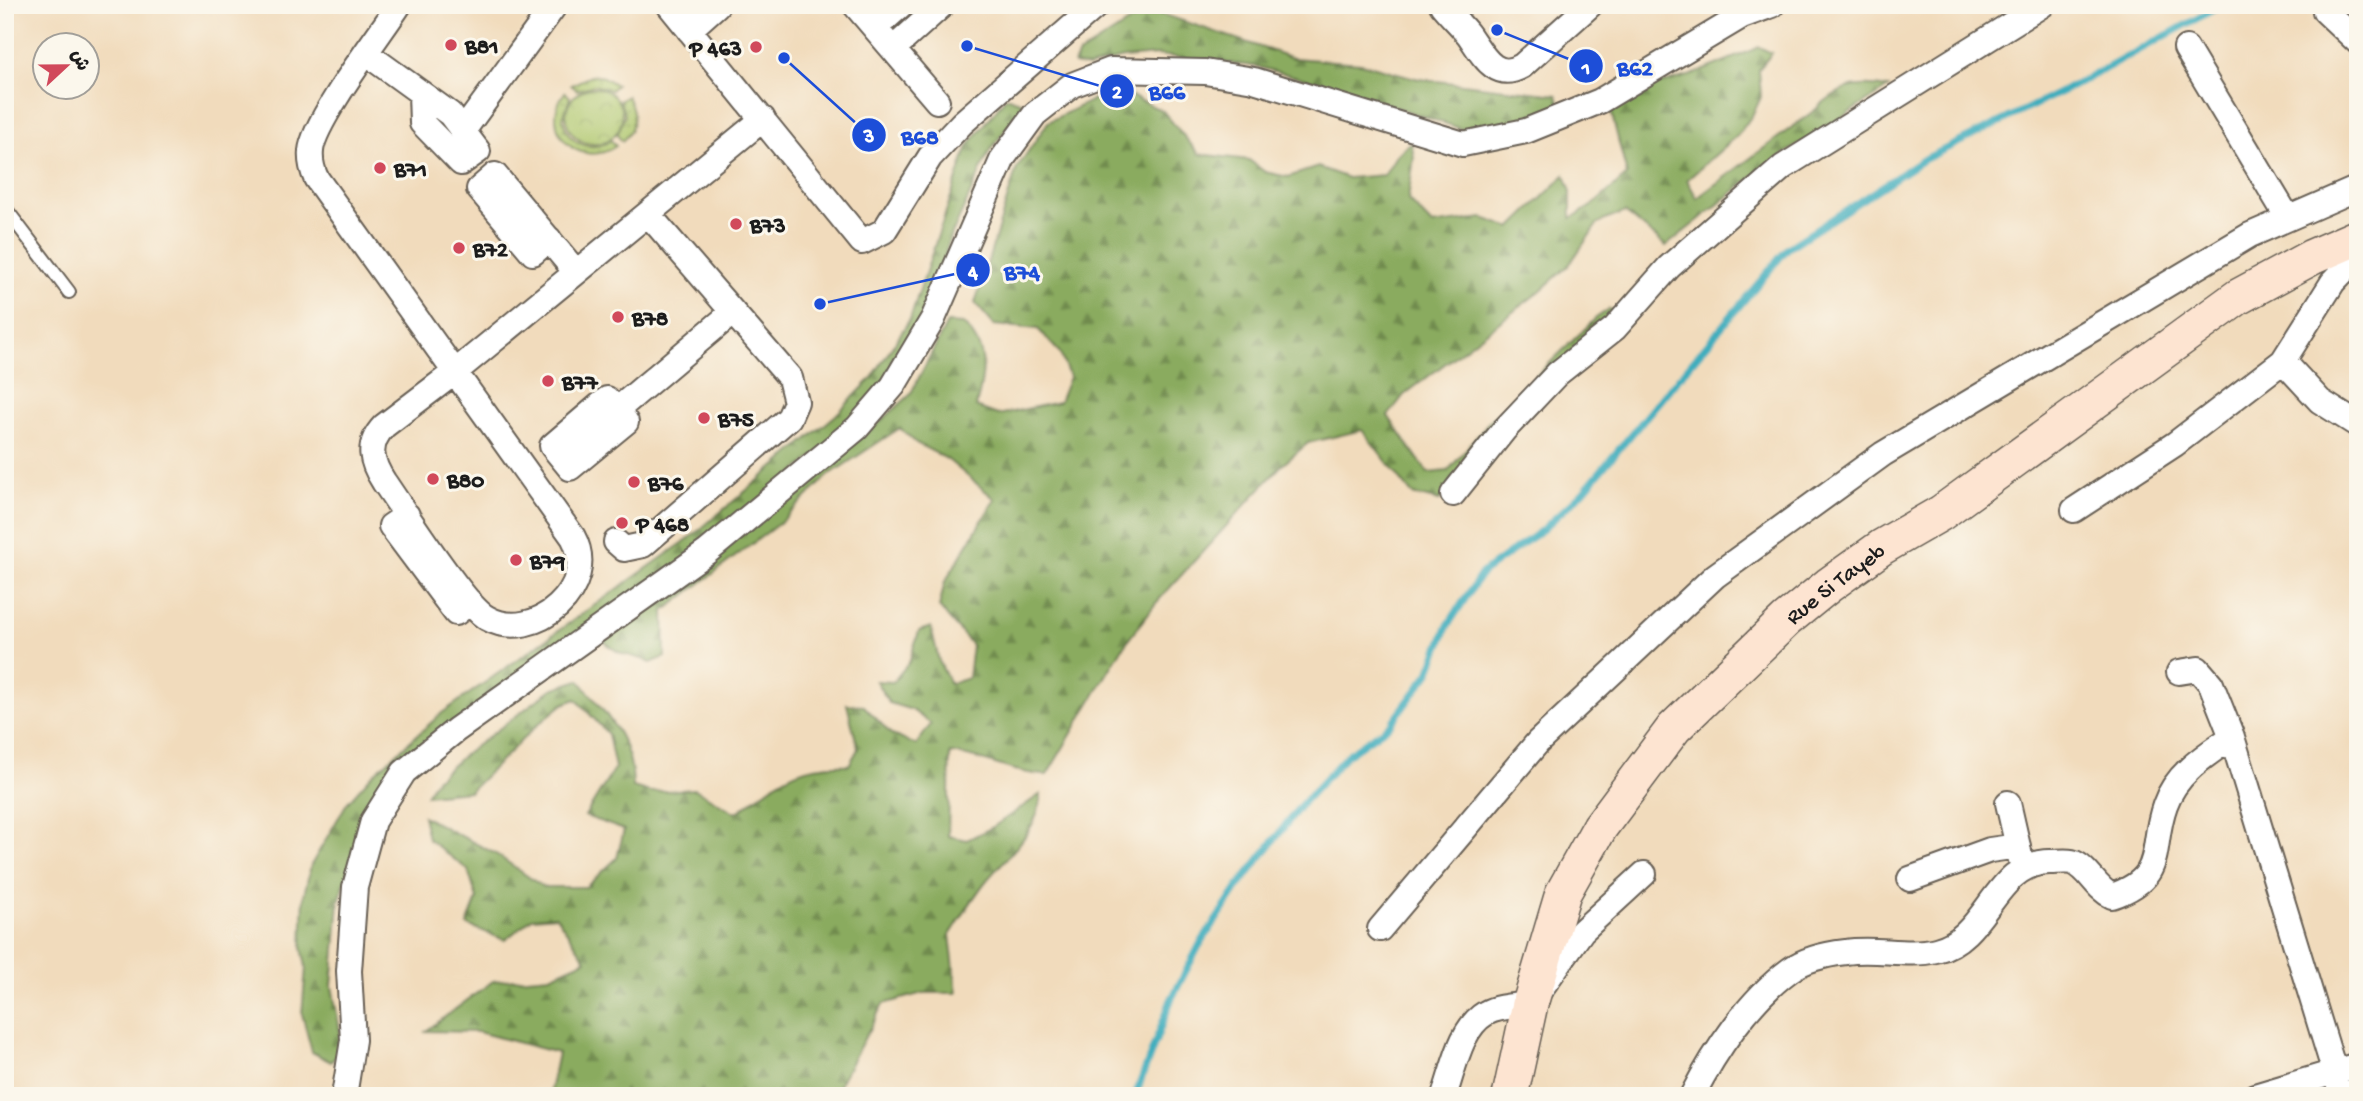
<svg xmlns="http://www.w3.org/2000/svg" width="2363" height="1101" viewBox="0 0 2363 1101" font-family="'Gochi Hand','Playpen Sans Arabic',sans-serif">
	<defs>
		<pattern id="forest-firs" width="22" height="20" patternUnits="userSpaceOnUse" patternTransform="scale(1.75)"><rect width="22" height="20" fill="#8aab5f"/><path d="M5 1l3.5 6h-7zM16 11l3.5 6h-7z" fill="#708a4e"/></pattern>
		<pattern id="park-crowns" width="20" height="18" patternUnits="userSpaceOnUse" patternTransform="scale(1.75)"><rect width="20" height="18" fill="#adc66b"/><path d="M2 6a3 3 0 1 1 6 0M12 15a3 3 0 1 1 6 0" fill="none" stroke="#94aa5c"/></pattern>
		<pattern id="garden-dots" width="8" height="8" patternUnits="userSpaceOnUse" patternTransform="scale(1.75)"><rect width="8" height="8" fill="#adc66b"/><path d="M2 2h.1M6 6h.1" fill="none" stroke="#94aa5c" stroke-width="1.8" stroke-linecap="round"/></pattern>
	</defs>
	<rect width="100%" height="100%" fill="#fbf7ec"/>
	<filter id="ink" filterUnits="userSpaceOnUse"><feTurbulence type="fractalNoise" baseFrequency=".0143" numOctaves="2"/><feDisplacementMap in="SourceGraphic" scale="14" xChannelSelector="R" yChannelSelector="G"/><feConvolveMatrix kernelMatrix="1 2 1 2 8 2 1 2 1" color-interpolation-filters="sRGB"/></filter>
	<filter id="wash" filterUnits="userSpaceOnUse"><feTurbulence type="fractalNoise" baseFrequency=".00686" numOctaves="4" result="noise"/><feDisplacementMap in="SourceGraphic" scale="28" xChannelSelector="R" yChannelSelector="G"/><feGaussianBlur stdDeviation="1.57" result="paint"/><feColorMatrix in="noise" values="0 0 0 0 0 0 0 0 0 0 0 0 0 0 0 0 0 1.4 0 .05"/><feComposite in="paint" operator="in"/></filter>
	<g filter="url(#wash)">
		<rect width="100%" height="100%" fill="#f1dbbc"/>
		<path fill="url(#forest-firs)" stroke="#53643e" stroke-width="2" d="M1159,13L1293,58L1361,63L1419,79L1557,95L1560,106L1512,122L1468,131L1326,84L1254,66L1157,55L1124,58L1088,67L1074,64L1079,54L1136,18Z
			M1759,47L1772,53L1759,69L1761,97L1753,114L1738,135L1687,180L1697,198L1815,110C1839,87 1854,82 1888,88L1770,163L1666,246L1625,212L1598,223L1569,265L1539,292L1404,395L1388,416L1428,473L1448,471L1486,425L1596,318L1609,309L1617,312L1498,430L1439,501L1412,494L1362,430L1308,443L1280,467L1156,603L1123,647L1047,775C1013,774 984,757 950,753L948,836L967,840L993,827L1041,794C1038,832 1010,853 987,880C973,897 962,917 950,935L957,993H923L883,1004L833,1096H549L558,1053L478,1032L426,1031L493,981L550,976L586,960L556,916L532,918L505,940L467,925L477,899L468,870L428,839L423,816L496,854L543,887H586L617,858L624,830L585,816L615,768L608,734L576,699L563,704L536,726L470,791L426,795L436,779L464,755L552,689L579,680C607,716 633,740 633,787L650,792L695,789L736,813C780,781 792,763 849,765L858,749L847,704L864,706L892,735L916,745L931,724L912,710L889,703L876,681L893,682L909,662L919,631L931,627L939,661L950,684L968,678L972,645L939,607L945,582L995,499L947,459L916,443L900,428L829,475L782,521L664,611L665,657L651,663C627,651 625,661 603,640L873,428L910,395L947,323L963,324C990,350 984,373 976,407L998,415L1059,402L1069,377L1060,353L1038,329L994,325L975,303L1017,168L1048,122L1098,97L1129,95L1163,111L1199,154L1249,160L1265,172L1288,177L1318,167L1348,178L1384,175L1396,156L1411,142L1414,157L1408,200L1432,225L1483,218L1511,228L1565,175L1571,192V218L1592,206L1627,175L1610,107L1653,86L1692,75Z
			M1006,97L1023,103L1021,108L989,152L949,241L927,320L852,424L702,550L384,786L367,806L339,902L332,986L343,1048L331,1062L312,1052L302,1014L306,967L302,948L304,895L311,865L347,803L371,776L442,713L691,537L836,415L872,378L910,319L968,146Z"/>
		<path fill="url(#park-crowns)" stroke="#647144" stroke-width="2" d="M566 116a28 28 0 1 1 56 0a28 28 0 1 1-56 0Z"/>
		<path fill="url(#garden-dots)" stroke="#647144" stroke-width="2" d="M593,75L603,77L616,85L611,90L594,85L577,90L571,85Z
			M565,92L570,97L563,118C566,143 591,154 611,140L616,146C579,172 537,128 565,92Z
			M627,96C636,112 636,128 622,141L617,135L625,116L620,101Z"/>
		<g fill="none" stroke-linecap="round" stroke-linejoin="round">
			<path stroke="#3fadbd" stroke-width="7" d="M1135,1096L1171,1000L1199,946L1238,887L1301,805L1347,755L1390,725L1429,673L1448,625L1482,573L1542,530L1583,492L1788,248L1921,161L2079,83L2222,5"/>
		</g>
	</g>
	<g filter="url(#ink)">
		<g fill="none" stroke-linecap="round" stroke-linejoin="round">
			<g stroke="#675f54" stroke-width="16">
				<path id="lane" d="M5,208L69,292"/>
			</g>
			<g stroke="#675f54" stroke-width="28">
				<path id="street" d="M399,5C380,34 313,122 311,151C310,161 312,169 316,178L573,537C600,586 535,645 487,618C464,606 403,509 384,482C371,462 366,445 384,426L455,372L763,119
					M669,5L862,242L884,231L930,157L962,123L1097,5
					M855,5L937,101
					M1442,5C1450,15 1460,24 1468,34C1482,53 1494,82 1522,66L1590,5
					M2325,11L2358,42
					M875,28L901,5
					M689,30L717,5
					M2186,48L2288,218
					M893,49L942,5
					M367,54L450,114L478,151L461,163L422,123L421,93
					M463,131L555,5
					M549,239L533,253L479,189L495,175L576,272
					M2283,361L2320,401L2358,425
					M561,457L552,446L607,399L626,422L570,468L561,457L733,312
					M1453,494L1504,430L1557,374L1615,328L1669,267L1783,167L2042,5
					M2074,510L2175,444L2283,361L2333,282L2358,256
					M407,515L391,526L456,613L470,602
					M616,542L624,549L643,545L789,418L796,402L790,378L648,214
					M2179,672L2198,669L2211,684L2232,737L2342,1096
					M2008,803L2021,860
					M1910,879L1990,850L2018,846
					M1380,929L1538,742L1715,576L1883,454L2250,235L2358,188
					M344,1096L353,1040L349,971L355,887L373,821L404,772L456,730L707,552L857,428L893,386L933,319L1003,158L1035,114L1072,85L1111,70L1205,72L1254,80L1463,144L1526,131L1600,101L1742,16L1772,5
					M1444,1096C1454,1069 1460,1028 1486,1013C1498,1006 1516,1006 1530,1004L1582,931L1644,874
					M1692,1096C1715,1051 1749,1000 1790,970C1805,959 1828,954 1846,952C1875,947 1907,957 1936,950C1988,938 1994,862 2050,862C2057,862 2066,861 2072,862C2088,867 2096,889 2112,896C2168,877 2149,849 2165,805C2176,773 2206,755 2232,737
					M2255,1096L2358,1065"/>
			</g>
			<g stroke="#675f54" stroke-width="38">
				<g id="secondary">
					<path id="s1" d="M1510,1096L1530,1004L1563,893L1600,827L1674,728L1786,620L1829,585L1882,547L1941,513L2238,297L2312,257L2358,237"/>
				</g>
			</g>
			<use href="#lane" stroke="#fff" stroke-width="12"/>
			<use href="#street" stroke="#fff" stroke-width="24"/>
			<use href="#secondary" stroke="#fde4d1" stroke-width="35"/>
		</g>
	</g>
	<g fill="#d1495b" stroke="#fbf7ec" stroke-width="2.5">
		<circle cx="451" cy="45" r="7"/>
		<circle cx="756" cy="47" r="7"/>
		<circle cx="380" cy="168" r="7"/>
		<circle cx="736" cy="224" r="7"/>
		<circle cx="459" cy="248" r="7"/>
		<circle cx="618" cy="317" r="7"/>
		<circle cx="548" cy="381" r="7"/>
		<circle cx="704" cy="418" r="7"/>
		<circle cx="433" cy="479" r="7"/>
		<circle cx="634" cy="482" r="7"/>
		<circle cx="622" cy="523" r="7"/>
		<circle cx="516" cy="560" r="7"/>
	</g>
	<g text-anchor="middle" stroke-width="6" stroke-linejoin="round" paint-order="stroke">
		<g font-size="23" font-weight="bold" fill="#1c1c1c" stroke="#fbf7ec" text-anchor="start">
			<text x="465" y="53">B81</text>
			<text x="742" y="55" text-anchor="end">P 463</text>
			<text x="394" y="176">B71</text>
			<text x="750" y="232">B73</text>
			<text x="473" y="256">B72</text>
			<text x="632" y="325">B78</text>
			<text x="562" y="389">B77</text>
			<text x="718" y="426">B75</text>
			<text x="447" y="487">B80</text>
			<text x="648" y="490">B76</text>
			<text x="636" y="531">P 468</text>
			<text x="530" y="568">B79</text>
		</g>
		<g font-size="23" fill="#1c1c1c" stroke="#fbf7ec">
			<text dy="8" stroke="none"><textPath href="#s1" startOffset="626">Rue Si Tayeb</textPath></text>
		</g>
	</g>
	<path fill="none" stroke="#1d4ed8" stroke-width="2.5" d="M1497 30L1586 66M967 46L1117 91M784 58L869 135M820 304L973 270"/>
	<g fill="#1d4ed8" stroke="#fbf7ec" stroke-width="2.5">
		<circle cx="1497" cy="30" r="7"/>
		<circle cx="967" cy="46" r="7"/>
		<circle cx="784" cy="58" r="7"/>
		<circle cx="820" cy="304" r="7"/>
		<circle cx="1586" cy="66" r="18"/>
		<circle cx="1117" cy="91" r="18"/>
		<circle cx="869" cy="135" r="18"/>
		<circle cx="973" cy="270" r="18"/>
	</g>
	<g font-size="21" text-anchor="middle" font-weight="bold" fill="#fff">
		<text x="1586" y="74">1</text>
		<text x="1117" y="98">2</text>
		<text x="869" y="142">3</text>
		<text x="973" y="278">4</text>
	</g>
	<g font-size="24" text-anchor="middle" font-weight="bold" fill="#1d4ed8" stroke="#fbf7ec" stroke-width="6" stroke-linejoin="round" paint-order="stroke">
		<text x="1635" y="75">B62</text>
		<text x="1167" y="99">B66</text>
		<text x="920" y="144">B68</text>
		<text x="1022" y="279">B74</text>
	</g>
	<rect width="2363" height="1101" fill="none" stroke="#fbf7ec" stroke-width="28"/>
	<g transform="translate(66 66) rotate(68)"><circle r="33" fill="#fbf7ec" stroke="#a29f99" stroke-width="2"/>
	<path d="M0-5L12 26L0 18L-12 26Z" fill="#d1495b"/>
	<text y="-10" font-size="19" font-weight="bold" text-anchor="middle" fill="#1c1c1c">ش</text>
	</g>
</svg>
